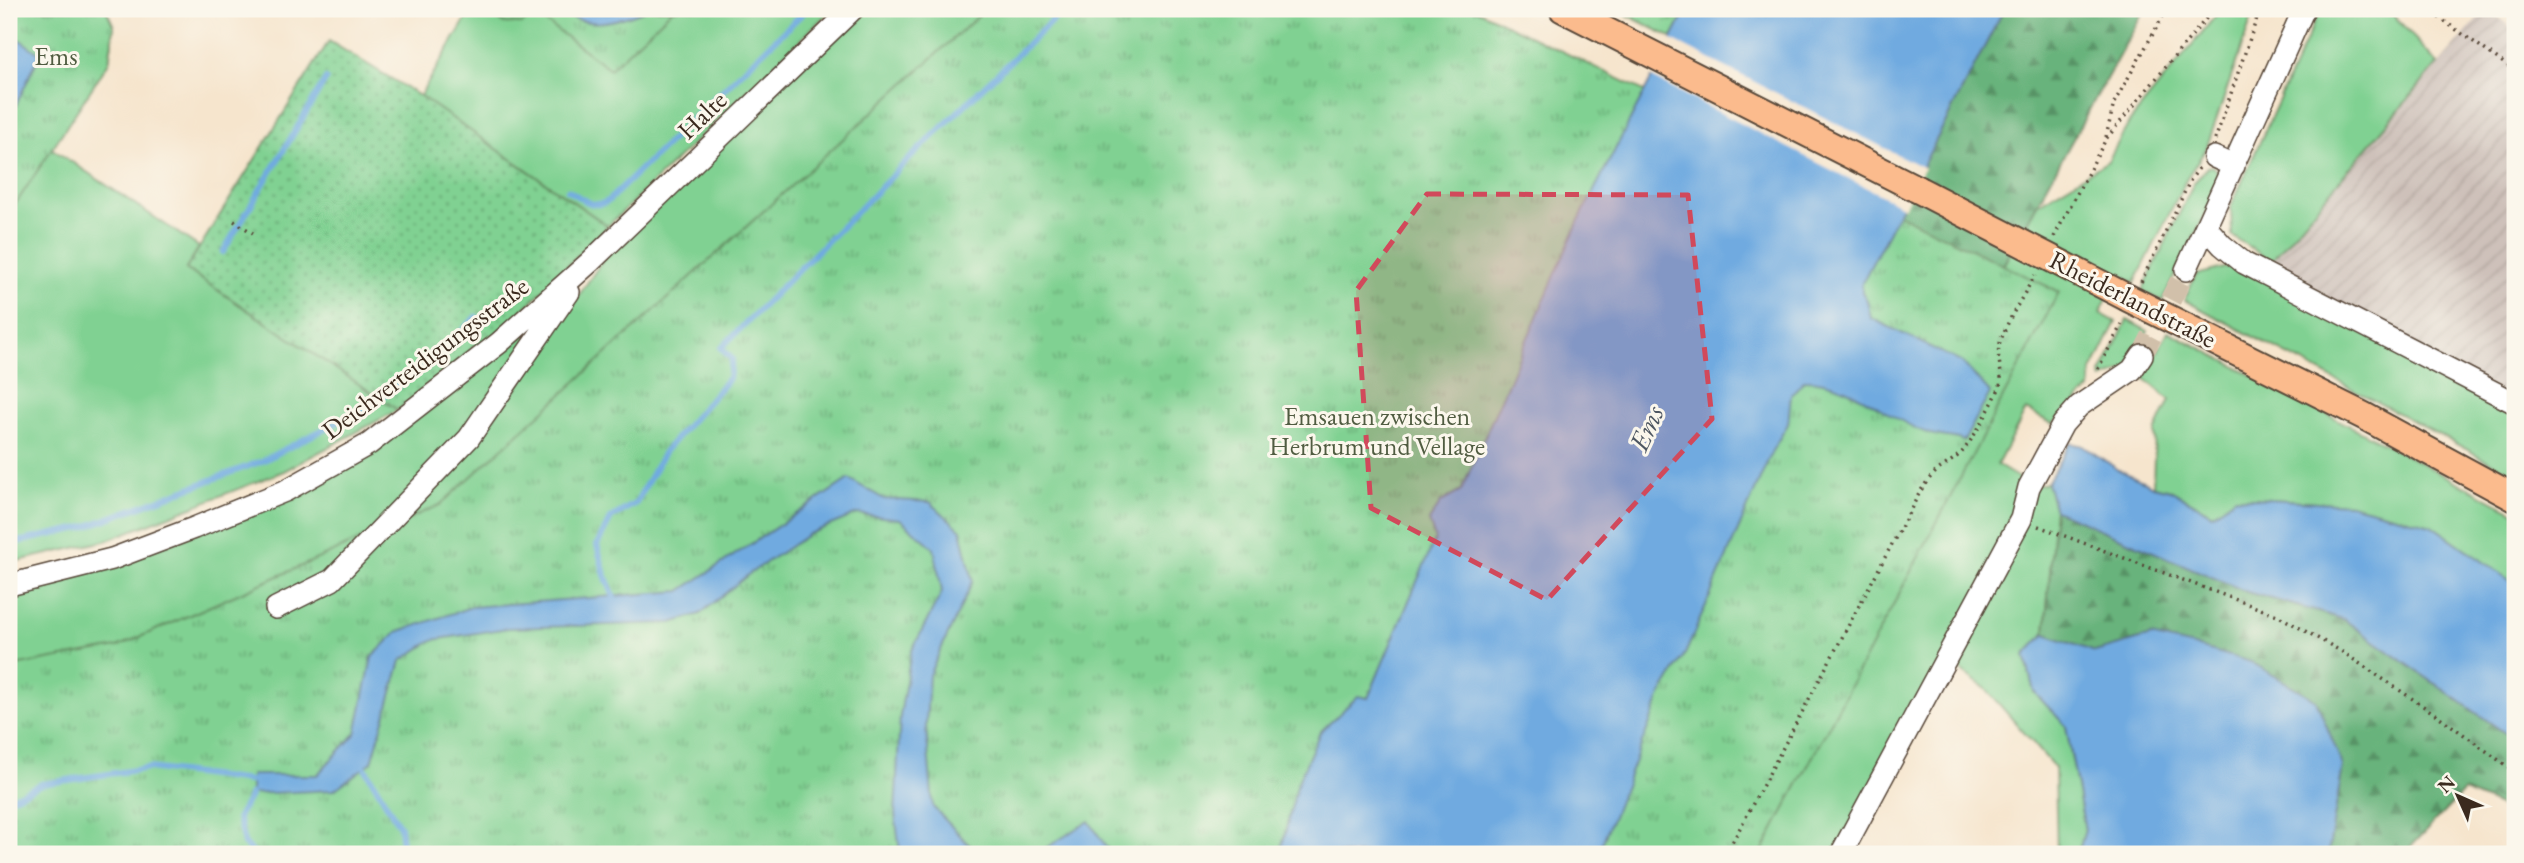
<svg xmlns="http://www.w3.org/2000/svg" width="2524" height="863" viewBox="0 0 2524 863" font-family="'EB Garamond',serif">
	<defs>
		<pattern id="industrial-furrows" width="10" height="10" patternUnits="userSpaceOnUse" patternTransform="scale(1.75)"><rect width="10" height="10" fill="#cec1ba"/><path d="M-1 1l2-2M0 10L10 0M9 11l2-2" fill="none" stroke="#b2a69f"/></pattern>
		<pattern id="forest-firs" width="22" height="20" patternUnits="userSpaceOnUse" patternTransform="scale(1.75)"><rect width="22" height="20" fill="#68b37c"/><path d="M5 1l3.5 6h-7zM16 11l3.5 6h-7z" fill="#579265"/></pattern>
		<pattern id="wetland-marsh" width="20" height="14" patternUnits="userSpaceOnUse" patternTransform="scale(1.75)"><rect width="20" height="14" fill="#80d192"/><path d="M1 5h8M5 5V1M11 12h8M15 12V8" fill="none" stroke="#6aaa77"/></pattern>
		<pattern id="park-tufts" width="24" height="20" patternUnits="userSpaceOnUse" patternTransform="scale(1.75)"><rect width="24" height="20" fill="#80d192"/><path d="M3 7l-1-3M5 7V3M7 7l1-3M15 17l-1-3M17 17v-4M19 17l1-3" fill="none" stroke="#6aaa77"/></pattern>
		<pattern id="garden-dots" width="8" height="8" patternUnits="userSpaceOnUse" patternTransform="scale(1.75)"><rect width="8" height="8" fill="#80d192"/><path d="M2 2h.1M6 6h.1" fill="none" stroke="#6aaa77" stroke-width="1.8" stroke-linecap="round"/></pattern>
	</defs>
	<rect width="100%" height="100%" fill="#fbf7ec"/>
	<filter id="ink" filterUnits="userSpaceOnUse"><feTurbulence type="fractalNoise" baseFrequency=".0143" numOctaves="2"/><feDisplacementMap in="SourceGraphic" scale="14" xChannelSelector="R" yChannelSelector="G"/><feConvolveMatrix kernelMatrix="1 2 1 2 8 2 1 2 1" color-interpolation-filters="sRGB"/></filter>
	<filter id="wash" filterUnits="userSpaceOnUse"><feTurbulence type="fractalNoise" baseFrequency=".00686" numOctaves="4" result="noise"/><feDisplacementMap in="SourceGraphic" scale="28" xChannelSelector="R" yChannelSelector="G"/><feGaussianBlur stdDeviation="1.57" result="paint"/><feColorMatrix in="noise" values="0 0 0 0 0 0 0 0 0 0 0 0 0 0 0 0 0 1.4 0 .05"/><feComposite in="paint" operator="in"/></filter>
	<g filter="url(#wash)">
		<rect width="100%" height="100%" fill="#f6e5cd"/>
		<path fill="url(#industrial-furrows)" d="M2486,9L2515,30V415L2257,278Z"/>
		<path fill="#80d192" stroke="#5e7e58" stroke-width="2" d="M9,9H106L114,27L109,62L51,148L199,247L186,269L398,410L284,471L105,541L9,563Z
			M472,9H832L608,226L420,96Z
			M858,9H1056L826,233L551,482L534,472L390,585L292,635L36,708L9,713V588L160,546L276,500L379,441L473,369L579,278L560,309L502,391L453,452L332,580L276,607L277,618L335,597L353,578L350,575L460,459L514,391L615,242Z
			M2221,9H2255L2206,149L2188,176L2135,283L2119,275L2100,313L2116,322L2092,371L2090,389L2053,424L2026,410L1997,465L2022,480L2029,487L2047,483L2055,510L2045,634L2025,655L2034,692L2066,726L2085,830L2078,854H2057L2055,768L1985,688L1946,660L1841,854H1598L1960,343L2037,204L2108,161L2130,121Z
			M2320,9H2388L2438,64L2271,261L2232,236L2231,206Z
			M2213,166L2222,176L2220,185L2162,301L2142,291L2194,183L2207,167Z
			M2235,265L2515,415V475L2184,300L2196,275Z
			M2127,320L2148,331L2129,368L2102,379L2101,374Z
			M2168,331L2515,512V584L2431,525L2350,504L2236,497L2213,514L2170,490L2153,486L2155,432L2170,400L2144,378Z"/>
		<path fill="url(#forest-firs)" stroke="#526e4d" stroke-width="2" d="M2004,9H2145L1960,343L1862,283Z
			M2055,510L2247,592L2343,619L2515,740V813L2464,791L2404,854H2328L2343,766L2151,636L2095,652L2045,634Z"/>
		<path fill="url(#wetland-marsh)" stroke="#5e7e58" stroke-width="2" d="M1615,9H1687L1672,38Z"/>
		<path fill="url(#park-tufts)" stroke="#5e7e58" stroke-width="2" d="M9,9H106L114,27L109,62L9,214Z
			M487,9H673L610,69L535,14L522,24L502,23Z
			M986,9H1475L2059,292L1761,854H9V667L117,647L440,505Z"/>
		<path fill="url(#garden-dots)" stroke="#5e7e58" stroke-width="2" d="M329,41L420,96L608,226L506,327L398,410L186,269Z"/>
		<path fill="#70aae0" stroke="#566a7f" stroke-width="2" d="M552,9H647C609,25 589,29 552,9Z
			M1687,9H2004L1862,283V292L1867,300L1871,318L1963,363L1990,393L1964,441C1952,436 1939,437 1927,433C1885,418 1850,379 1804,380L1791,395L1788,424L1772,451L1686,652L1661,695L1598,854H1280L1297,784L1320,732L1358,696L1368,698L1435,539L1429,521L1441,502L1461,491L1579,220Z
			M9,32L40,54L9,120Z
			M2070,443L2083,446L2119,470L2153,486L2170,490L2212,514L2236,497L2350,504L2431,525L2515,584V740L2343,619L2247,592L2055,510L2047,483Z
			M849,479L884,499L930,502L961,530L973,581L929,675L926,726L933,807L978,854H903L900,852L895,814L900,716L911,652L942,592L934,548L900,519L857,514L809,534L749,574L700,614L672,623L508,628L433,640L401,661L372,762L334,790L251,794V775H317L356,733L372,657L397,632L471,607L680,591Z
			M2045,634L2095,652L2151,636L2206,649L2251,662L2316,700L2343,766L2328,854H2078L2085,830L2066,726L2034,692L2025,655Z
			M1089,821L1111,854H1043L1046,848Z"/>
		<path fill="#f6e5cd" d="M1668,38L1924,168L1904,207L1648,76Z"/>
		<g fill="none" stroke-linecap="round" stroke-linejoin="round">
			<path stroke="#70aae0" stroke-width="6" d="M568,190C581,198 593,210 608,201L807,9
				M223,252L326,79
				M9,544L85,527L262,461L365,408L429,364L476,317
				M614,597L605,575L597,545L611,518L636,503L664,452L729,378L732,359L721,348L903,165L1064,9
				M365,768L400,827L403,854
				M251,794L238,817L244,844L254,854
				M9,799L41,784L149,768L257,782"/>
		</g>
	</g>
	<g filter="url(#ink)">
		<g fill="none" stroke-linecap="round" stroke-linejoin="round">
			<path stroke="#d1c0aa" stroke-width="21" stroke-dasharray="21 10" stroke-linecap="butt" d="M2142,355L2186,270"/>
			<g stroke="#574638" stroke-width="24">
				<path id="minor" d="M2214,157L2234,166
					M2207,228L2222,245L2244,263L2515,403
					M2186,270L2304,9
					M9,585L112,559L194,528L285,491L369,444L499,343L590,262L853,9
					M276,608L332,580L469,438L569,292
					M1841,854L2021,519L2029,487L2063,424L2079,406L2132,370L2142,355"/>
			</g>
			<g stroke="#574638" stroke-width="30">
				<path id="major" d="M1563,9L1917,189
					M2128,298L2364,416L2515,498"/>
			</g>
			<path stroke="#574638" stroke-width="3.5" stroke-dasharray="2 5" stroke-linecap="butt" d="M2427,9L2515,71
				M2106,137L2114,103L2167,9
				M2215,140L2260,9
				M234,221L253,233
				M2054,237L2106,139L2214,9
				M2141,282L2191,179L2199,168
				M2098,369L2124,320
				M2038,526L2277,615L2344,653L2441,718L2515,772
				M1726,854L1920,492C1935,468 1939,471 1959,455C1970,446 1995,400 2000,386C2004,371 1995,357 2000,343C2007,320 2023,297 2035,275"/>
			<use href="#minor" stroke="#fff" stroke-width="21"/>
			<use href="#major" stroke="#fbbb8d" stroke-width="26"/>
			<g stroke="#574638" stroke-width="30" stroke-linecap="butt">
				<path id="major-bridge" d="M1917,189L2128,298"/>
			</g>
			<use href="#major-bridge" stroke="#fbbb8d" stroke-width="26"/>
		</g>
	</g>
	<path fill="#d1495b" fill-opacity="0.2" stroke="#d1495b" stroke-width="5" stroke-dasharray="14 9" stroke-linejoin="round" d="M1427,194L1688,195L1712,419L1547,600L1371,508L1356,291Z"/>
	<g text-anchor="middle" stroke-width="6" stroke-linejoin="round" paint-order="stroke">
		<g font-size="26" fill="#505c41" stroke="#fbf7ec">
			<text x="56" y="65">Ems</text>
			<text x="1377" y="425">Emsauen zwischen<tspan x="1377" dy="30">Herbrum und Vellage</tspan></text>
		</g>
		<g font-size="26" fill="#3b2a1e" stroke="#fbf7ec">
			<text transform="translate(702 115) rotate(-44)" y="9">Halte</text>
			<text transform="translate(2133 299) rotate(27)" y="9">Rheiderlandstraße</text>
			<text transform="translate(425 358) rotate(-37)" y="9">Deichverteidigungsstraße</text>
		</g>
		<g font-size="28" font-style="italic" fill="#4e5762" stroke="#fbf7ec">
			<text transform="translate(1646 428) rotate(-66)" y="10">Ems</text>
		</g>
	</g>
	<rect width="2524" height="863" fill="none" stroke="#fbf7ec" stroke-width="35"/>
	<g transform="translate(2458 796) rotate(315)" stroke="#fbf7ec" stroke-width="5" paint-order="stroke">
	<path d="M0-5L12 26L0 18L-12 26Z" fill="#3b2a1e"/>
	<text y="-10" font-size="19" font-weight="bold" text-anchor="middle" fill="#3b2a1e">N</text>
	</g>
</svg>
